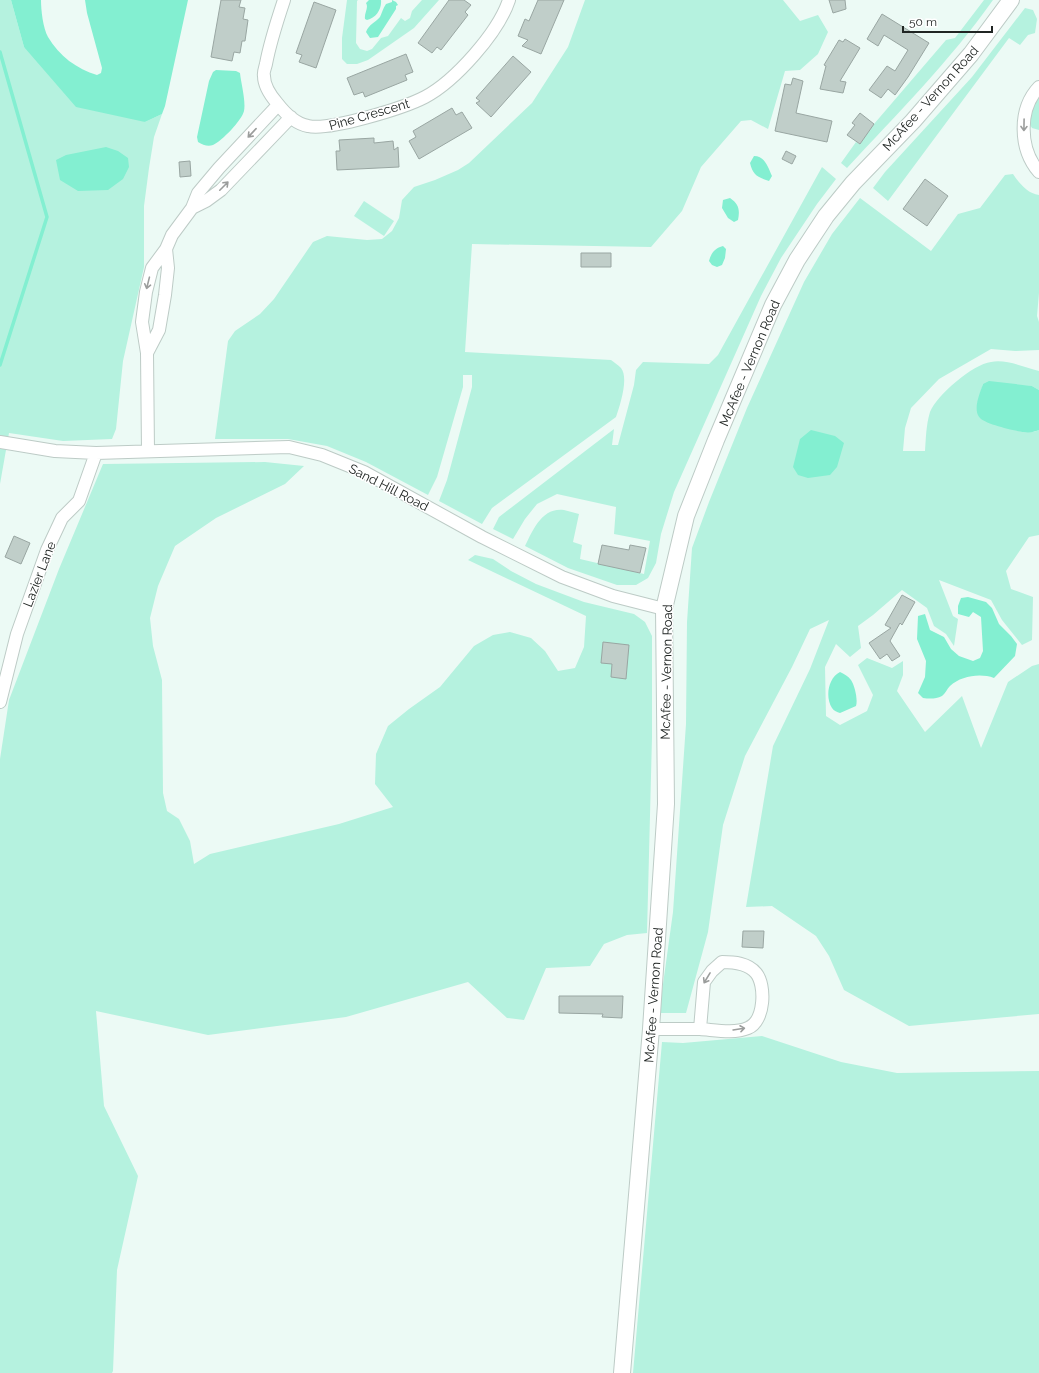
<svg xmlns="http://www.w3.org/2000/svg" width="1039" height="1373" viewBox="0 0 1039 1373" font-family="Raleway,sans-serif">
	<rect width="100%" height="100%" fill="#ecfaf5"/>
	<path fill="#b5f2df" d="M0,0H11L24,47L145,122L162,114L154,137L149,168L144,206V267L123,361L116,429L112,439L63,441L9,433L0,484Z
		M347,0H358L357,1L356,43L360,49L367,51L372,49L381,38L388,36L401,18L405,21L410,18L412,11L422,0H439L414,28L368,60L357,64H347L342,59V38Z
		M585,0H783L800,21L818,15L828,32L818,54L800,70L785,71L768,129L751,120L741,121L701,167L682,211L651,247L472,244L465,352L611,360C614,362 618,365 621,368C629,378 620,405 616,417L492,508L482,524L439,501L447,480L472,387V375H463V387L437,477L428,495L366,462L327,446L288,439H215L228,341L235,331L260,314L274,299L313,242L327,236L367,240L382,239L392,231L399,218L402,200L414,187L435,180L458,170L469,163L532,103L568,47Z
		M984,0H993C950,61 897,114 847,168L841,163L856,142L860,144L874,124L946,40L955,38Z
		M1025,8L1033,10L1037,19L1035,33L1028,35L1020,45L1009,38L888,201L873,188L885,172L972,77Z
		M1039,97V130L1032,128L1029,123L1033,106Z
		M822,167L836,179L817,204L781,258L761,296L674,492L661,534L656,563L648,578L636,585H617L568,568L525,546C533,530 542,507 564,510C569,511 574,513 579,514L573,542L582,545L580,559L644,574L650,541L614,534L616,507L557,494L537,504L525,519L513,539L493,529L499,517L614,429L612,445H618L634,385L636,370L643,362L709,364L718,355Z
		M1013,174C1019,183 1028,194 1039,195V293L1037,316L1039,322V350L1015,351L991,349L939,379L911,408L905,428L903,451H925C926,438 926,425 930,412C937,395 973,364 991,362C1006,359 1024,367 1039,371V390L1032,386L983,384L977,405L979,417L1034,432L1039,430V535L1029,537L1006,571L1011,589L1033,597L1032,640L1022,645L1002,620L991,600L939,580L953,616L958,619L954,646L946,634L934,626L927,608L902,590L873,615L858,626L861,648L850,657L836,644L825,667L826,716L840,725L867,711L873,695L858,665L867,658L892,668L903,661V675L897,691L925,732L962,696L981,748L1008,682L1032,666L1039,664V1014L909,1026L844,990L829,956L816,936L772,906L746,907L773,746L810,669L829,620L810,629L792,667L745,756L723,825L708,932L686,1013H659L673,912L686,724L687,622L692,548L709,502L747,408L804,282L832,234L860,198L931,251L958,214L980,208L1005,175Z
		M364,201L394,221L384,236L354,216Z
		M265,462L304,466L285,484L216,518L175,546L158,586L150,618L153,646L162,680L163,793L167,811L179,819L190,841L194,864L210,854L339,824L393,807L375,784L376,754L388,726L409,709L440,687L474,646L493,635L510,632L531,638L545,651L558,671L575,668L584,647L586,616L468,560L475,555L493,559L511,571L536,584L584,602L634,614L645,622L652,636V737L647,933L627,935L604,944L590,966L546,968L524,1020L507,1018L468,982L346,1017L208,1035L96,1011L104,1106L138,1176L117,1270L113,1371L112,1373H0V759L9,700L59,569L103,464Z
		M762,1036L841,1062L897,1073L1039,1071V1373H633L662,1042L683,1043Z"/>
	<path fill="#83efd1" d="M11,0H41C41,10 43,28 48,37C59,56 77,69 97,75L101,73L102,68L87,13L85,0H188L165,106L162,114L145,122L76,107L24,47Z
		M369,0H381C382,9 376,18 367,20L365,19C364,13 369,8 366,3Z
		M392,0L396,2L398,5L396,6V9L378,37L370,38L366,32C369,24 375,23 380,17C382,13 383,8 386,4L392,2Z
		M216,70L236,71L240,73C241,83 246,101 244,111C242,120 222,141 213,145C208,147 203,145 198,142L197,137L209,81L213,72Z
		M106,147L118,151L128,158L129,167L123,179L108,190L78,191L60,180L56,160L66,155Z
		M754,156C765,156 768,167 772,176L769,181C757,177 753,175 750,163Z
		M730,198C739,204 740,210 738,220L734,222L728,218L722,208L723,200Z
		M723,246L726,249L725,258L722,265L717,267L712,265L709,261C711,253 715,248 723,246Z
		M989,381L1032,386L1039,390V430C1034,432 1029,433 1024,432C1015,431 984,424 979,417C973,408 980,393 983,384Z
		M811,430L835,436L844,443L837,467L830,475L808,478L798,475L793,467L800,439Z
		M968,597L986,602L992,608L999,624L1011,636L1017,644L1015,656L994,678C980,673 961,676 950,686C947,689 945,694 942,696C936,699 930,699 923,698L918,693L925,677L926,661L917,639L918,616L925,614L930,630L944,637L951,649L959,656L973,661L980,658L983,651L981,617L973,612L969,617L958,614V606L961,598Z
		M840,672C844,674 848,676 851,680C855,686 858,700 856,706L840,713C837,712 834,711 832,708C825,697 828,678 840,672Z"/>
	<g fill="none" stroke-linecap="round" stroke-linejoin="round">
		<path stroke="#83efd1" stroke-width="3.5" d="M0,52L47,217L0,365"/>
	</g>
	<path fill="#c0cec9" stroke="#99a6a2" d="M221,0H241L239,7L245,8L243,19L248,20L245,41H242L240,53L234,52L232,61L211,57Z
		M449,0H464L471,5L465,12L468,15L441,50L437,47L432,53L418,43Z
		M538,0H564L541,54L522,46L528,40L518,36L525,19L529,21Z
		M829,0H845L846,9L833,13Z
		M314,2L336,10L316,68L299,62L302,55L296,53Z
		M882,14L929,43L908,77L895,95L888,89L881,98L869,90L887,66L895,71L908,50L884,35L878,46L867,39Z
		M845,39L860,48L840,81L846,82L843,93L820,89L826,66L824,65L839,40L843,42Z
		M406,54L413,72L405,75L407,80L365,97L363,92L354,95L347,78Z
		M513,56L531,72L491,117L476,103L480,101L476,98Z
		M793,78L803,81L796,113L832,121L827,142L775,131L785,84L791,85Z
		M452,108L456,115L462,112L472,128L419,159L409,141L416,137L413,131Z
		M860,113L874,124L860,144L847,135L855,125L852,123Z
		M374,138V143L393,141L394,150L398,147L399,167L337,170L336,151H340L339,140Z
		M786,151L796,156L792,164L782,159Z
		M190,161L191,176L180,177L179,162Z
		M925,179L948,196L927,226L903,209Z
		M581,253H611V267H581Z
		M14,536L30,543L21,564L5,557Z
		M602,545L629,550L630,545L646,548L640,573L598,564Z
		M902,595L915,602L902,625L900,623L890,641L900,656L892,661L887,654L880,659L869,643L891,628L885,625Z
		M603,642L629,645L626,679L611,677L612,664L601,663Z
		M743,931H764L763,948L742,947Z
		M559,996H623L622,1018L602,1017L603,1014L559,1013Z"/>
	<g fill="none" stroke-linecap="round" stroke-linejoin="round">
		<g stroke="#bdcbc6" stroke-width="14">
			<path id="minor" d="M284,0C277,21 270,42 266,64C265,68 263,73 264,76C264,86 271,96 277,103C284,112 296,124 308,126C329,131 404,108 425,97C455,81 498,33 509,0
				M1039,87C1018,109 1019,149 1039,172
				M192,208L206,201L221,190L291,117
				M147,353L159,330L165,295L168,268L166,249
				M0,442L55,451L96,453L289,447L322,455L364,472L482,537L562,577L613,596L664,609
				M148,451L147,353L142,322L146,292L152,268L166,249L172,235L192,208L198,193L219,168L278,105
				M0,702L17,634L47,550L62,518L79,501L96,453
				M651,1029C667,1029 684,1029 700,1029C715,1030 734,1034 748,1028C765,1021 766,985 756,973C748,963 734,962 722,962L712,971L704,982L700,1029"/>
		</g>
		<g stroke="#bdcbc6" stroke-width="18">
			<path id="major" d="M622,1373L651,1029L666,804L664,609L686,516L716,440L773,305L797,260L826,216L853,183L913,121L971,54L1011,0"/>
		</g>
		<use href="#minor" stroke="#fff" stroke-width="12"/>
		<use href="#major" stroke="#fff" stroke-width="16"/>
	</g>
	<defs><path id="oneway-shaft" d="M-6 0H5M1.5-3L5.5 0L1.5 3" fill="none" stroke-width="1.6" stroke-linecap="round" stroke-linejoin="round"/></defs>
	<g stroke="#9b9d9c">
		<use href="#oneway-shaft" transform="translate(1024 125) rotate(91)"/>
		<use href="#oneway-shaft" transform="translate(252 133) rotate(133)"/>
		<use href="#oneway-shaft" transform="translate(224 186) rotate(-45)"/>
		<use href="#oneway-shaft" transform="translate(148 283) rotate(104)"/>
		<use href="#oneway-shaft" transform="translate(707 978) rotate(121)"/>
		<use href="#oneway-shaft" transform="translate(739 1029) rotate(-9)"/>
	</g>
	<g text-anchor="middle" stroke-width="3" stroke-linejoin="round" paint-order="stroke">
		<g font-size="13" fill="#202523" stroke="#fff">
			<text transform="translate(930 98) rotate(-48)" y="5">McAfee - Vernon Road</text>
			<text transform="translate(369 114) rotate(-16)" y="5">Pine Crescent</text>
			<text transform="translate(749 363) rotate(-67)" y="5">McAfee - Vernon Road</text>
			<text transform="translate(389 487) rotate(27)" y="5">Sand Hill Road</text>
			<text transform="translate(39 574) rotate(-69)" y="5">Lazier Lane</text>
			<text transform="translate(666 672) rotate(-89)" y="5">McAfee - Vernon Road</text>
			<text transform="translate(653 995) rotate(-86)" y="5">McAfee - Vernon Road</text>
		</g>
	</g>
	<path d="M903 26v6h89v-6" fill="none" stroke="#202523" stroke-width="2"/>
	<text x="909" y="26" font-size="12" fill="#202523" stroke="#ffffff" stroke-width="3" paint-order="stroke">50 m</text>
</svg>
